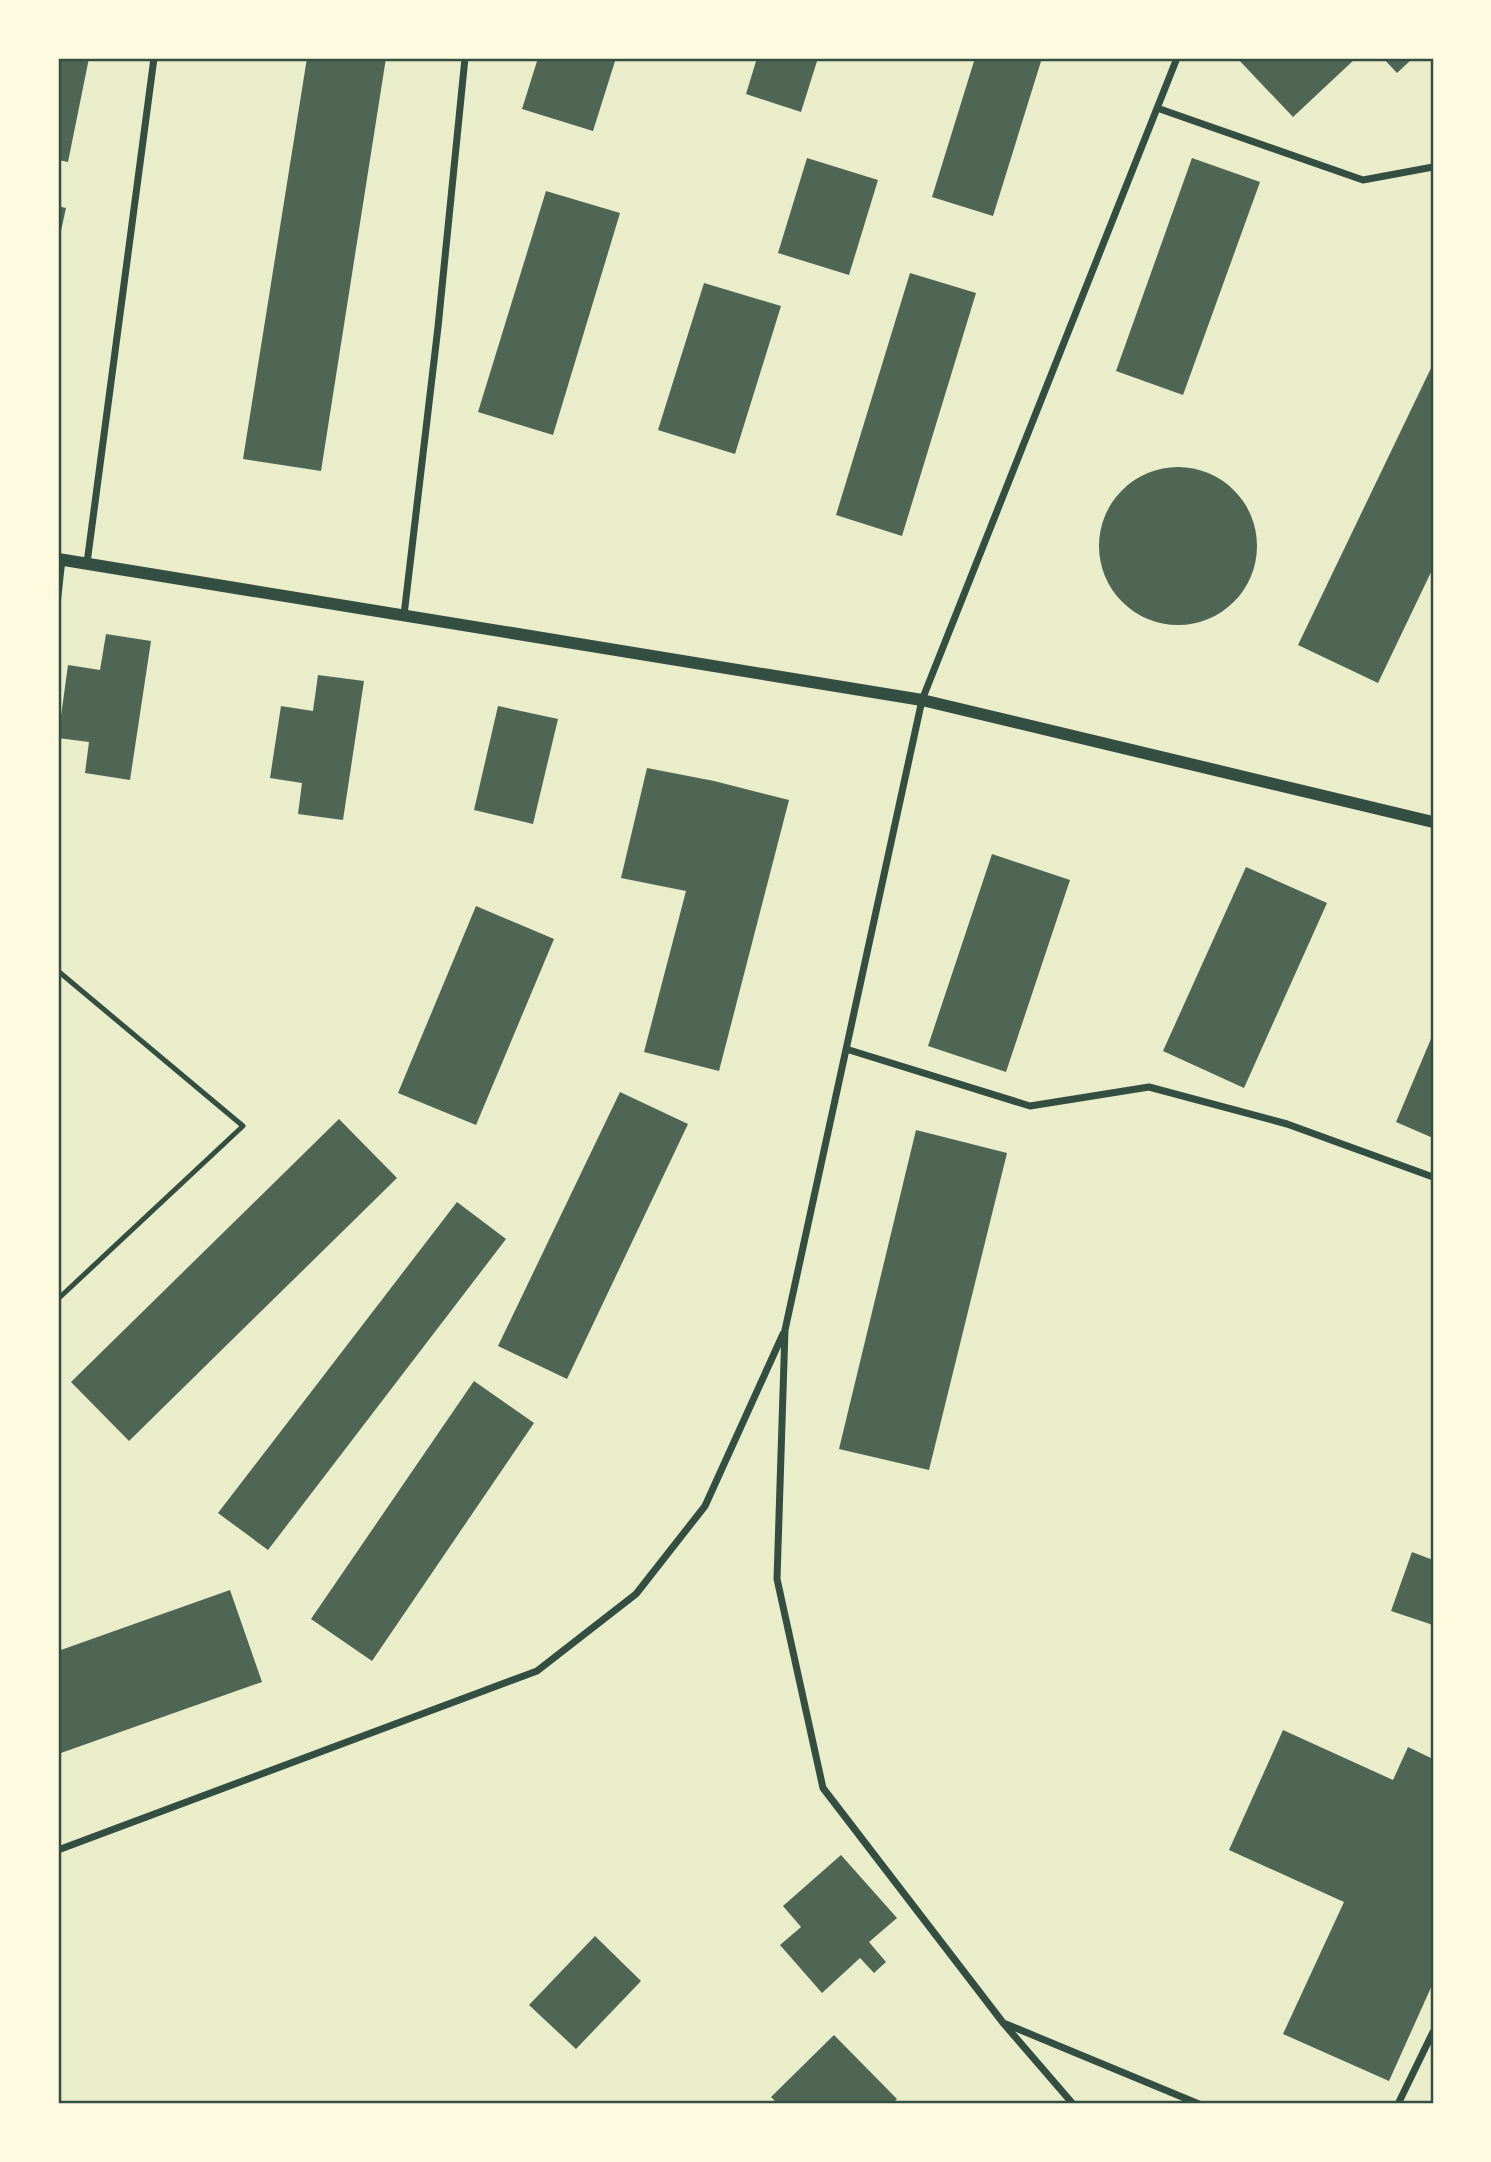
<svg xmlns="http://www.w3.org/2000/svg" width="1491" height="2162" viewBox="0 0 1491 2162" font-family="'Libre Baskerville',serif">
	<rect width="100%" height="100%" fill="#e9edc9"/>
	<path fill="#4f6655" d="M58,58H89L68,162L58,160Z
		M307,58H386L321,471L243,459Z
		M538,58H616L593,131L522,109Z
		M757,58H818L801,112L746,94Z
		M975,58H1042L993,216L932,197Z
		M1237,58H1356L1293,117Z
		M1383,58H1413L1397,73Z
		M807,158L878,180L849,275L778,253Z
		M1192,158L1260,182L1183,395L1116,371Z
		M546,191L620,213L553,435L478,412Z
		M58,206L66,208L59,240H58Z
		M910,273L976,293L902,536L836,515Z
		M704,283L781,306L735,454L658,430Z
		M1433,364V568L1378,683L1298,645Z
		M1099 546a79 79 0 1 1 158 0a79 79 0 1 1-158 0Z
		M106,634L151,641L130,780L85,773L89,742L58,738L68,665L100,670Z
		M318,675L364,681L343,820L298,814L302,783L270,778L281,706L313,711Z
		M498,706L558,719L533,824L474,810Z
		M647,768L714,781L789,800L719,1071L644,1052L686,891L621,878Z
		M992,854L1070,880L1006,1072L928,1046Z
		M1246,867L1327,903L1244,1088L1163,1051Z
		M476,906L554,939L476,1125L398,1093Z
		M1433,1034V1138L1396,1122Z
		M620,1092L688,1124L567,1379L498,1346Z
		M339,1119L397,1178L129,1441L71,1382Z
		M916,1130L1007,1153L929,1470L839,1449Z
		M457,1202L506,1239L268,1550L218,1513Z
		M474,1381L534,1423L372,1661L311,1619Z
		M1412,1552L1433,1560V1625L1391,1611Z
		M230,1590L262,1682L58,1754V1651Z
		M1283,1730L1393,1780L1408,1747L1433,1759V1983L1389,2081L1283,2034L1344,1902L1229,1850Z
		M841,1855L897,1918L869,1942L886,1962L874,1973L860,1958L822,1993L780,1945L801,1927L783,1906Z
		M595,1936L641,1981L576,2049L529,2005Z
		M834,2035L897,2099L892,2104H778L771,2097Z"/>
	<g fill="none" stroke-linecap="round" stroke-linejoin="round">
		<path stroke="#344e41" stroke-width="5" d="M58,605L63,559
			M58,971L243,1126L58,1299"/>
		<path stroke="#344e41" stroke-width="7" d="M1157,108L1363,180L1433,167
			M87,563L154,58
			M404,615L438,327L465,58
			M846,1049L1030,1106L1149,1087L1287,1124L1433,1177
			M58,1850L537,1671L636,1594L705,1506L783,1334
			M1006,2024L1199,2104
			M1073,2104L1004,2024L823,1788L777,1579L785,1330L922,700L1177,58
			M1398,2104L1433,2032"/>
		<path stroke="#344e41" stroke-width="12" d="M58,559L922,700L1433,822"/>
	</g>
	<rect width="1491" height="2162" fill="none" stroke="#fefae0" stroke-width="119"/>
	<rect x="60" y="60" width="1372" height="2042" fill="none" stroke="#344e41" stroke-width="2.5"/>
</svg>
